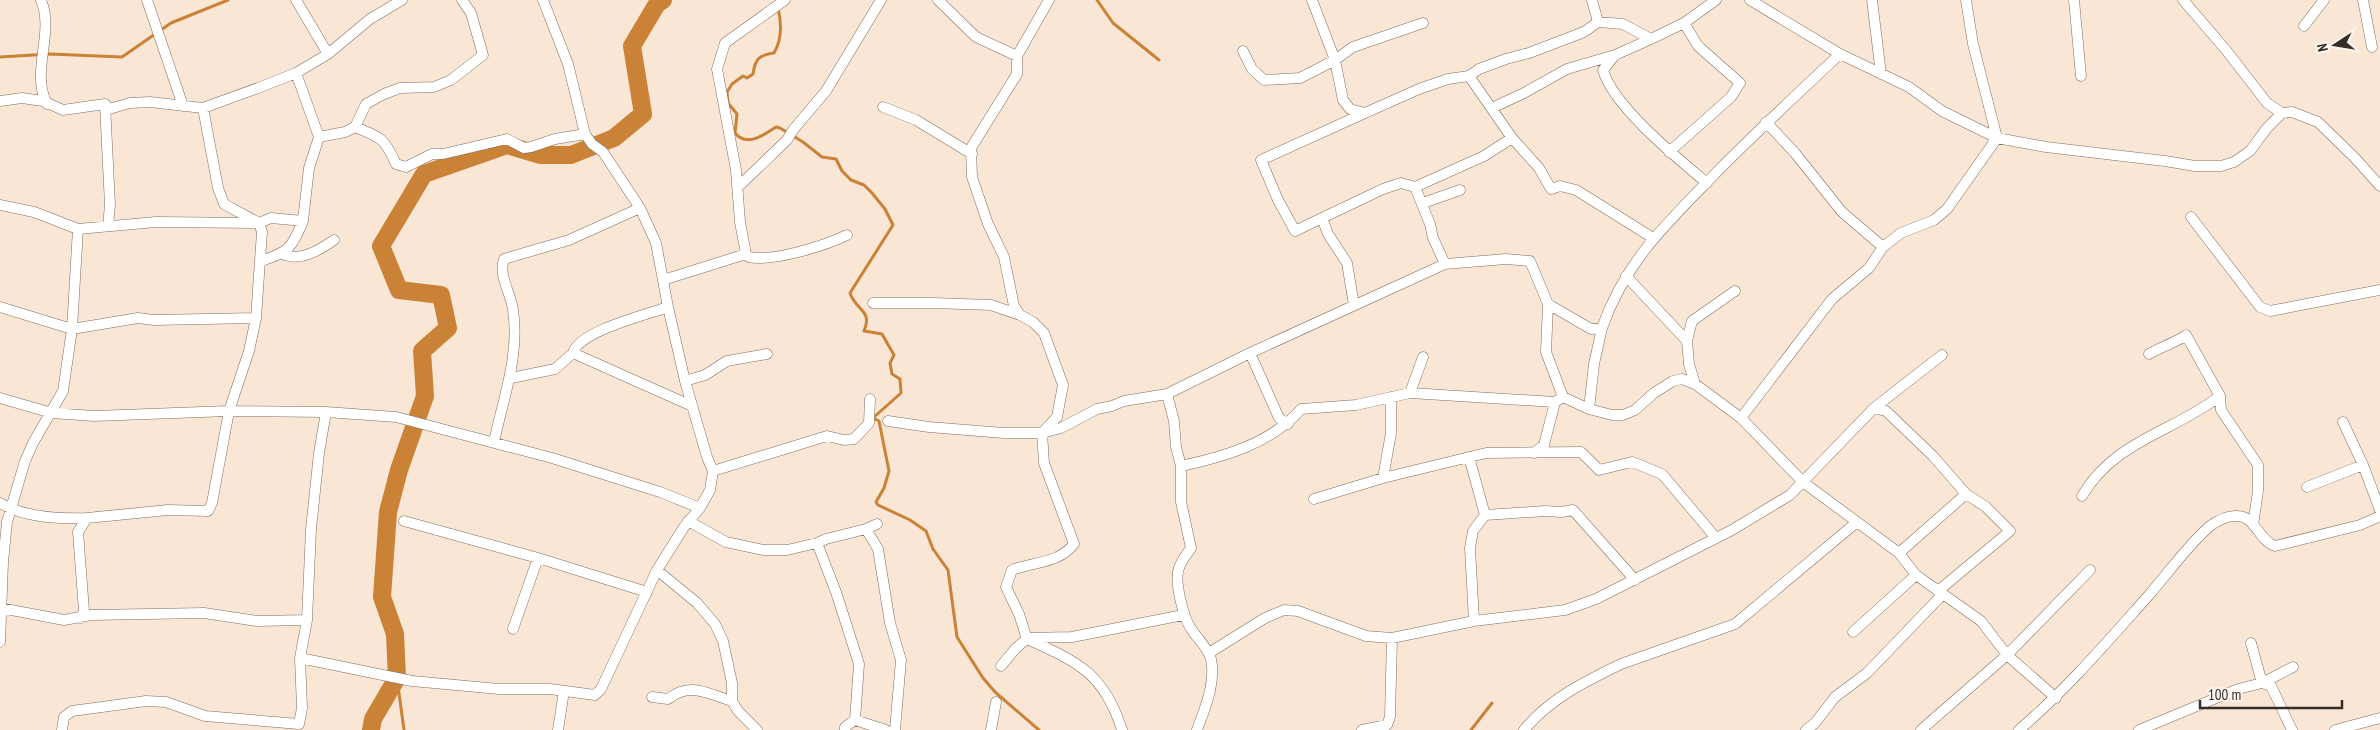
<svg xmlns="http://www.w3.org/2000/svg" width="2380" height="730" viewBox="0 0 2380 730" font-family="'PT Sans Narrow',sans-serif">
	<rect width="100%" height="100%" fill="#fae6d4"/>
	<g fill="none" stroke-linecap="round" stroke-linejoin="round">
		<path stroke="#ca8237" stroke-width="3" d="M1097,0L1113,23L1159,60
			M778,8C782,24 782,39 774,53C759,55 755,59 753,74L747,78L743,76L732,84L727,92L728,103L737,114L735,133C747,148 765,134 776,127L780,128L803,142L822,157L836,159L842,171L851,180L864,185L872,193L885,209L893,225L850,293C856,311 873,310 864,331L882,334L894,355L890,363L892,374L900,379L901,393L873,418L879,421L889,471L884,488L876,502L878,505L910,520L926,531L933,549L948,570L957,637L983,678L995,692L1039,730
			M0,57L50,54L122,57L171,23L228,0
			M397,679L404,730
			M1471,730L1492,703"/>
		<path stroke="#ca8237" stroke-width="18" d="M371,730L373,719L397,678L395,634L382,597L388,512L399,470L425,396L422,351L448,328L441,295L399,290L381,246L424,174L507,145L540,155H571L614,138L643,114L632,46L657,4L663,0"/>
		<g stroke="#7e6d5e" stroke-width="11">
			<path id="street" d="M41,0C55,34 30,71 47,104
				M147,0L183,106
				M296,0L328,54
				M543,0L568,64L585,134L592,144L603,152L640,208L656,243L668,307L685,381L707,457L713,471L710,490L700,508
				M938,0L976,37L1017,56
				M1049,0L1017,56V74L971,148L972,177L988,224L1004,257L1014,306L1020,315L1033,322L1044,333L1063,385L1057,417L1042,433L1044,463L1074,544C1058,564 1035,561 1012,570L1006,587L1019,614L1027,639C1078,662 1104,673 1122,730
				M1312,0L1335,60L1343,100L1350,109L1365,113L1419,89L1448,79L1469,76L1479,69L1506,59L1529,53L1584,32L1598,22
				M1592,0L1598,22L1623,24L1651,39
				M1750,0L1840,54L1909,87L1942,111L1997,138L2046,147L2165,161L2195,166H2221L2234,162L2250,151L2267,128L2282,113L2292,112L2318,122L2355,158L2380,186
				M1872,0L1881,74
				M2074,0L2081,76
				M2183,0L2226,50L2267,103L2282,113
				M2363,0L2372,47
				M2304,26L2324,0
				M1243,51L1252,69L1264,80L1300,78L1335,60L1353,47L1423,23
				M1615,55L1603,70C1613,106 1677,158 1707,183
				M0,101L22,98L43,101L63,110L105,104L109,109L130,103L150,102L203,108L258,88L296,73L328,54L370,19L402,0
				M105,104L110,205L108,226
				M883,107L916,120L972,154
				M1492,108L1524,93L1567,69L1615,55L1651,39L1684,23L1716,0
				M1766,122L1795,153L1842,212L1883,247
				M355,127C381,137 385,139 396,164L406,167L432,154H443L507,139L524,148L531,147L555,139L585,134
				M319,137L345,132L355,127L366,104L384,94L400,88L434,87L451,80L483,55L471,13L462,0
				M1512,138L1539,168L1551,189L1560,186L1576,190L1653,238
				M1669,152L1731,97L1740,83L1698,46L1684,23
				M738,187L787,140L793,130L826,91L881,0
				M1415,187L1430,224L1433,238L1445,264
				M1423,203L1460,190
				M0,205L34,212L78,229L156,222L259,223L271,218L303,221L309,168L319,137L296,73
				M2191,217L2260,307L2270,311L2380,290
				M1322,218L1383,189L1401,183L1415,187L1484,156L1512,138L1469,76
				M282,254C300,262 318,251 334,240
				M746,254L740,222L736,170L717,69L725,43L785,0
				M261,261C290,251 291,249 303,221
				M1626,276L1687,341L1689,364L1695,384
				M663,280L746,254L749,257C773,262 824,246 847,235
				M873,303H933L991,305L1020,315
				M1548,304L1591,329L1602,328C1625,262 1666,224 1713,176C1754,134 1797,94 1840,54
				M1354,305L1347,263L1328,234L1322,218L1295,231L1278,200L1261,160L1365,113
				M0,307L72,329L138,318L154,320L256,318
				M1687,341L1692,321L1735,291
				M573,353C579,331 646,315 668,307
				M1250,353L1279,418L1288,424
				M2149,354C2157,349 2181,340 2186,335L2220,396L2221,410L2258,465V491L2253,525
				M511,378L555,369L573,353L692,406
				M685,381L705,375L727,361L767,354
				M1410,393L1423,357
				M1167,394L1174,421L1176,447L1181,466V502L1191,548C1187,554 1181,561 1179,568C1174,580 1183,616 1190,627C1196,638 1208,647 1211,659C1216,683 1205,708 1197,730
				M0,398L52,413L94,416L229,411L326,412L396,417L552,458L660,492L700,508L684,527L657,570L697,603L715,624L723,641L732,683V701L738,711L757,730
				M1874,408L1886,411L1933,456L1966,494L1986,507L2010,531L1938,591
				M1589,409L1594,364L1602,328
				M1741,418L1832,299L1869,268L1883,247L1901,233L1934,220L1947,209L1997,138L1973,44L1966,0
				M888,421L929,427L1004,433H1042L1061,428L1097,409L1112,406L1124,401L1167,394L1250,353L1445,264L1506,259L1530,261L1548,304L1546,352L1563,397
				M2343,422L2363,465L2380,510
				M494,442C503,399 520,355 513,310C511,293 498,276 504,259L569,240L640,208
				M1534,453L1544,445L1555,402
				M1469,457L1485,515L1473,531L1470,548L1474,621
				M1181,466C1224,457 1272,443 1301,409L1356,405L1410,393L1555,402L1563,397L1589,409L1612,415H1623L1635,410L1654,393L1673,381L1682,379L1695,384L1741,418L1803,482L1899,553L1916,575L1981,621L2007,655L2056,698
				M713,471L827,436L844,440L854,439L869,423L870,399
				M1383,478L1391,433V397
				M2307,487L2363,465
				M2082,496C2114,441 2173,432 2220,396
				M1314,499L1383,478L1486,453L1581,452L1599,470L1632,462L1662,474L1716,538
				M0,503C25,518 59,519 87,518
				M1485,515L1545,511L1561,512L1573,510L1635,580
				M404,521L538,558L647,592
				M688,521L726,542L764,550H787L817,543L826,539L866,529L877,524
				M866,529L878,549L890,623L901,660L895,730
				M817,543L836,592L859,664L855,720
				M1899,553L1966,494
				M0,608L64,620L91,615L204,613L257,621L307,620
				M80,618L84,611L78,532L87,518L168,510L208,511L212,503L229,411L249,351L256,318L262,232L259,223L224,204L218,188L203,108
				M513,629L538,558
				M1853,632L1916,575
				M0,642L3,562L7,522L25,461L33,443L63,391L72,329L78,229
				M2251,643L2262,683
				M1209,653L1265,618L1284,610L1298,611L1366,636L1392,638L1474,621L1565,610L1596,599L1732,530L1790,495L1874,408L1942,355
				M300,658L412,681L499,689H550L595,695L601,689L657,570
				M1001,666L1016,648L1028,638L1072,637L1183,615
				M2262,683L2271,686L2292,730
				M652,697L668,699C690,681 708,694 732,701
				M62,730L64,717L72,711L146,701L166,702L205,716L299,724L302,708L300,658L307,620L311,529L319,453L326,412
				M558,730L564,691
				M845,730V727L855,720L886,730
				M991,730L996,702
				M1362,730L1387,725L1390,717L1392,638
				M1524,730C1549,699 1586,681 1621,664L1735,624L1857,522
				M1806,730L1815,723L1835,697L1867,673L1942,595
				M1921,730L2007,655L2090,570
				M2019,730C2067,689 2107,642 2149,595C2169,572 2187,546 2210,526C2218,520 2227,515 2238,516C2256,517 2259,541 2275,546L2360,525L2380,516
				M2139,730L2238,689L2262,683L2293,667
				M2335,730L2380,718"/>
		</g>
		<use href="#street" stroke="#fff" stroke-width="10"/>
	</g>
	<g transform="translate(2335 45) rotate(258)" stroke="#fef5ee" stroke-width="4" paint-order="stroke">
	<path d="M0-4L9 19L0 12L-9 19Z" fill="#352e27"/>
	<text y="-8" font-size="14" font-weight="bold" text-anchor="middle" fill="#352e27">N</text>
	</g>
	<path d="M2200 700v8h142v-8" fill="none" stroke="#352e27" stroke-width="2.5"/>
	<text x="2208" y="700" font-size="15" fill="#352e27" stroke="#fef5ee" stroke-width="4" paint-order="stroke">100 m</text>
</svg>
